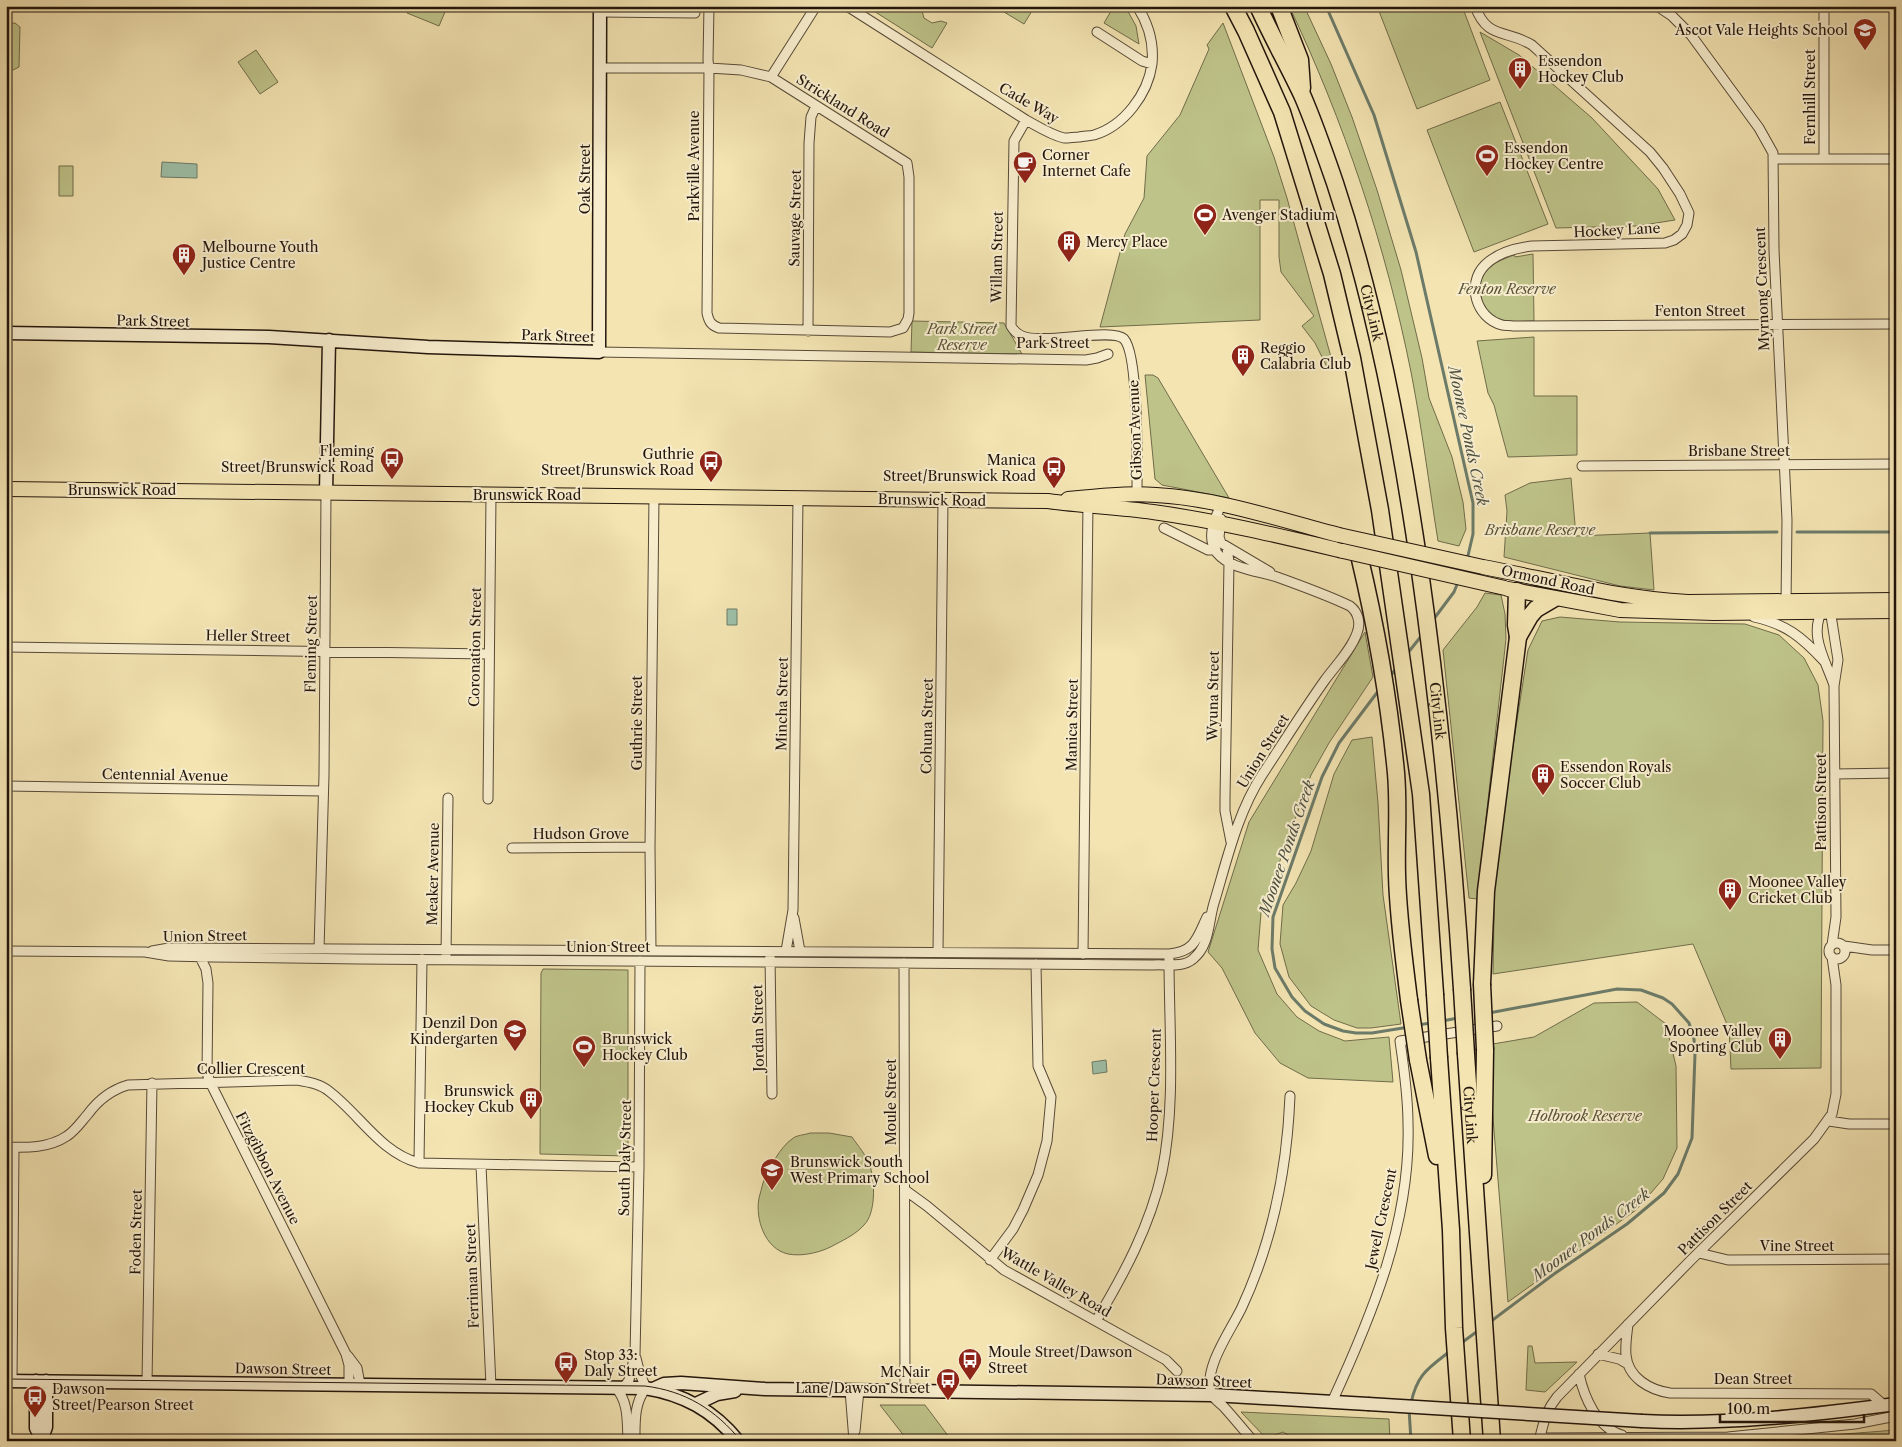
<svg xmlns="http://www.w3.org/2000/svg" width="1902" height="1447" viewBox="0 0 1902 1447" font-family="'Libre Caslon Text',serif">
	<rect width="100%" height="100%" fill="#f3e4b2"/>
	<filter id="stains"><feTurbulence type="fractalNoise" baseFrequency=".004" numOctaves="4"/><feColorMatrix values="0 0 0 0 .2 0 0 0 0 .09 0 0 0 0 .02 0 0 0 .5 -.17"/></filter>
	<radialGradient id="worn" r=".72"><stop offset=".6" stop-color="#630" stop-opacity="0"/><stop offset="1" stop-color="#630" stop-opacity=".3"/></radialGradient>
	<path fill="#bec389" stroke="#706c4a" d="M410,6H431L445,12L439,26L407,13Z
		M866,6H914L922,11L924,18L932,23L941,21L947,23L932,48Z
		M994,6H1035L1024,24Z
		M1114,6H1125L1136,26L1139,44L1104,23Z
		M1289,6H1304L1331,64L1352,117L1377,190L1401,270L1422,358L1429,398L1452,457L1463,502L1466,529L1459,546L1438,541C1429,485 1422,428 1411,372C1386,247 1344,121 1289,6Z
		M1377,6H1462L1490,80L1417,109Z
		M15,23L20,27L19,67L13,70L6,69V24Z
		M1223,23L1274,157L1287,198L1334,368L1328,369L1315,343L1302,326L1314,316L1281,272L1279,257V200H1260V320L1100,327L1125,234L1144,198L1147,156L1180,115L1209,49L1207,45Z
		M1480,32L1519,55L1592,118L1658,189L1675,220L1637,226L1556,228Z
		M256,50L278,82L260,94L238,62Z
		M1500,102L1548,224L1474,252L1427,130Z
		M59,166H73V196H59Z
		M1533,254L1534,321C1523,321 1510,323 1499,319C1481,312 1473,285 1487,270C1494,262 1504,259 1514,255L1515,257Z
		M912,321L1004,323L1022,354L911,352Z
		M1534,337V396H1577V455L1508,457L1494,405L1488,393L1477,341Z
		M1145,375H1153L1158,378L1229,498L1162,485L1155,479Z
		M1571,478L1576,536L1650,533L1654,590L1620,586L1504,557L1507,511L1505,495L1530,483Z
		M1485,593L1501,595L1505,614L1506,639L1477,899L1469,898L1443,650L1477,607Z
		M1560,617L1620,622L1745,624L1779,635L1804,658L1818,685L1823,721L1821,1068L1731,1069L1729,1029L1693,944L1493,974L1495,861L1528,650L1542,621Z
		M1365,632L1373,677L1329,743L1311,775L1261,913L1258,950L1277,994L1297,1017L1319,1031L1345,1041L1389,1037L1393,1082L1308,1078L1280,1063L1255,1033L1222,968L1208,952L1249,822Z
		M1372,737L1378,803L1383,895L1401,1024L1371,1028H1357L1334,1020L1311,1006L1289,977L1280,944L1283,905L1296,883L1311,851L1334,774L1352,740Z
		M543,969L628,970V1156L540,1154L541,973Z
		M1637,1002L1666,1024L1676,1066L1677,1148L1663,1179L1636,1210L1508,1302L1487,1045L1534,1037L1594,1003Z
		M810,1133H829L852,1137C858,1146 867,1156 870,1166C875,1182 876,1213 864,1225C857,1233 846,1239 836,1244C823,1252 803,1257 788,1254C765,1249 755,1219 759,1198C760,1193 762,1188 763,1183C767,1171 781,1146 792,1139C796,1135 805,1135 810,1133Z
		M1528,1346H1532L1535,1363L1577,1362L1545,1392L1526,1390Z
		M880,1405H925L952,1441H908Z
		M1241,1412L1389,1419L1390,1440L1299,1441L1283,1432L1266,1438Z
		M1896,1430V1441H1755Z"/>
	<path fill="#9dbfa7" stroke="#6c7b69" d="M162,162L197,164V178L161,177Z
		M727,609H737V625H727Z
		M1106,1060L1107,1072L1093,1074L1092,1062Z"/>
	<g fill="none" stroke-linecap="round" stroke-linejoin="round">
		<path stroke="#6c7b69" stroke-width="3" d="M1326,6L1374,115L1416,252L1473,503V534L1467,560
			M1797,532H1896
			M1650,533L1777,532
			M1433,620L1454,592L1458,582
			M1407,654L1422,635
			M1389,678L1397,667
			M1379,690L1339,743L1322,777L1273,917L1272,949L1275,968L1292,997L1305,1011L1324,1024L1343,1031L1356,1033H1372L1409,1027
			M1489,1013L1617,989L1641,990L1663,998L1672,1004L1689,1023L1694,1039L1695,1054L1692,1138L1678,1174L1664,1193L1627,1224L1554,1274L1490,1322
			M1442,1021L1458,1018
			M1417,1025L1431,1023
			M1460,1344L1479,1330
			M1411,1403C1417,1375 1427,1369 1449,1352
			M1409,1409L1411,1441"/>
		<g stroke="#574936" stroke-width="11">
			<path id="street" d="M847,6L1026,120C1037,126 1051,135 1064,138C1069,138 1075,137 1079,137C1084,136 1090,136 1094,135C1124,126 1148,94 1152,64C1154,44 1148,23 1137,6
				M1475,6C1487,40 1506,29 1532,45L1650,152L1663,168L1680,194L1689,213L1687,225L1682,234L1674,240L1665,243L1532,246C1516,248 1497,253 1485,265C1466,284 1476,318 1502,325C1505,326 1510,325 1513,326L1896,324
				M1657,6L1672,16L1691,35L1759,128L1773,153L1774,250L1787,520L1786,604
				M600,12L695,13
				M1097,32L1142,61L1152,64
				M601,68H709L741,70L771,77L907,163L909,177V313L908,319L903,328L890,332L719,328C711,325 709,322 707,313L709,68L708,60L709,6
				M771,77L816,6
				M1026,120L1014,141L1011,326C1014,331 1017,334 1022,336C1043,345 1112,327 1124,339C1139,355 1137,469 1137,495
				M1824,158V6
				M1774,159H1896
				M808,331L809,143L811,117L816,106
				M599,352L1086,360L1097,358L1108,354
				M1582,466L1896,464
				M1221,519L1219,537L1221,543L1270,572
				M1164,528L1208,550H1216
				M1227,548L1229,562L1225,799V811L1231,842
				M1824,608C1807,633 1826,661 1834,685
				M1830,609L1838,660L1834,686L1836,917L1832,945
				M1754,617C1786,624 1802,637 1824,661
				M6,647L489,654
				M1835,774L1896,773
				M6,786L323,791
				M488,799L491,495
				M512,848L650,847
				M794,918L800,951
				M1829 951a8 8 0 1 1 16 0a8 8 0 1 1-16 0Z
				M1844,946L1872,950H1896
				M319,949L324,775L326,493
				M6,951L145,952L169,956L212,957L359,959L1153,965C1165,964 1183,968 1193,959C1210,945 1208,923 1214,903C1227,860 1237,814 1262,775C1283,743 1303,711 1325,680C1336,665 1351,650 1357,633C1361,623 1358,612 1350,606C1327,595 1302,586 1277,577C1259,571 1230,569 1217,553C1206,538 1214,520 1221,505
				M152,951L169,948L1169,954C1195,952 1197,938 1207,917
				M651,951L650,847L654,496
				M786,951L793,910L798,498
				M938,952L943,499
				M1083,954L1088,501
				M446,955L448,798
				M770,956L772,1094
				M200,957L206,969L208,983L207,1073L210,1082L346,1354L349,1365V1384
				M904,963L905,1391
				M1829,1121L1849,1124H1896
				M6,1147C27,1148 49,1148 67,1136C75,1131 81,1122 88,1114C99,1099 111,1090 128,1085L297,1080C309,1082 321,1084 330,1092C360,1115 381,1153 419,1163L639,1167
				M419,1163L422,959
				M481,1165L491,1386
				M905,1190L927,1206L1004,1270L1166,1360L1177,1371
				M1699,1253L1728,1260L1896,1259
				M990,1260L1013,1229L1023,1210L1038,1175L1047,1141L1051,1097L1038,1066L1036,964
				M1096,1321C1124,1274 1150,1226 1162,1172C1176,1104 1169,1029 1169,959
				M1628,1324C1627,1334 1625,1345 1626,1355C1628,1378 1650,1390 1670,1393L1871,1394L1885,1406
				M1598,1354L1619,1359L1628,1364
				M348,1356L357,1368L360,1384
				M1579,1374C1584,1397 1597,1428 1622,1435
				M12,1381L14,1148
				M147,1382L152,1083
				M615,1387C629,1401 627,1422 628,1441
				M624,1387L629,1380L635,1355L639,1167L640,961
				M850,1390L854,1441
				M1332,1402C1372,1315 1411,1222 1408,1124C1408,1096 1404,1068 1400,1041L1497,1026
				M855,1431L859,1390
				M1540,1438L1728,1437L1855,1424L1896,1416
				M635,1441C635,1422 634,1403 646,1388L640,1374L636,1358
				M1253,1441C1243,1429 1233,1417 1223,1406C1220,1403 1214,1399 1212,1395C1201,1370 1232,1329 1242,1307C1273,1240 1287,1170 1290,1096
				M1539,1441C1544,1422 1545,1412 1557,1397L1691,1260L1814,1139L1832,1114L1836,1094V985L1832,957"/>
		</g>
		<g stroke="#23150c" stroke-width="15">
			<path id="secondary" d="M6,333L269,337L428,347L599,352L600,6
				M326,493L329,340
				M6,1381L645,1388C683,1394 713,1410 738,1441
				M36,1381V1428L41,1438
				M653,1389L664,1384L681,1383L765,1389L1212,1395L1368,1404
				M696,1404L717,1394L735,1391
				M1642,1421C1728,1425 1811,1415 1896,1404
				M41,1441L46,1427V1381"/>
		</g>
		<g stroke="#23150c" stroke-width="16">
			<path id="primary" d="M6,489L1048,501C1083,506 1118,507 1153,512C1218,521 1280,536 1343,551
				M1068,499C1097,496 1127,493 1156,495C1216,498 1281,520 1339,535
				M1483,567C1551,580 1618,598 1688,602L1896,600
				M1508,589L1620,610L1714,613L1896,611"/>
		</g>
		<g stroke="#23150c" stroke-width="19">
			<g id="highway">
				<path d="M1233,6L1246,31L1282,112L1332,274L1352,358L1380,510L1421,794L1435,994"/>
				<path id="s1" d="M1258,6C1272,37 1289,67 1303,97C1315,125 1325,154 1335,183C1376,307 1400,435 1419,564C1439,705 1453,847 1462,989"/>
				<path d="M1279,6L1300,60L1302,88"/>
				<path d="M1359,555C1376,626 1389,700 1396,773C1399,807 1396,841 1397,875C1398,917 1404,959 1409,1000"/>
				<path d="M1518,637L1530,616L1536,609L1553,599"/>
				<path d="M1482,984L1486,891L1518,637L1516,625L1517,591"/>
				<path id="s2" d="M1466,1054L1492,1441"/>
				<path d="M1439,1058L1451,1230L1454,1328L1462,1441"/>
				<path d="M1418,1060L1437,1156"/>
				<path d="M1483,1175L1485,1050"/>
			</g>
		</g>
		<use href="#street" stroke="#f7edcd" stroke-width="9"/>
		<use href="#secondary" stroke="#f7edcd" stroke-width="12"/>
		<use href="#primary" stroke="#f3e4b2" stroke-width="14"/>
		<use href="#highway" stroke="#f3e4b2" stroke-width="16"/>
		<path stroke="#23150c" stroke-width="1" d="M6,1379L645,1386C685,1391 715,1409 741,1441"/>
		<g stroke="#23150c" stroke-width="15" stroke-linecap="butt">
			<path id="secondary-bridge" d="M1368,1404L1642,1421"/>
		</g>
		<g stroke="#23150c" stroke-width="16" stroke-linecap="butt">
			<path id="primary-bridge" d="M1339,535L1483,567
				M1343,551L1505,588"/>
		</g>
		<g stroke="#23150c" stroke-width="19" stroke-linecap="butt">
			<path id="highway-bridge" d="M1482,984L1485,1050
				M1462,989L1466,1054
				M1435,994L1439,1058
				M1409,1000L1418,1060"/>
		</g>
		<use href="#secondary-bridge" stroke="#f7edcd" stroke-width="12"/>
		<use href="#primary-bridge" stroke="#f3e4b2" stroke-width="14"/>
		<use href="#highway-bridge" stroke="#f3e4b2" stroke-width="16"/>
	</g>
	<defs>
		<g id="school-pin" transform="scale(1.25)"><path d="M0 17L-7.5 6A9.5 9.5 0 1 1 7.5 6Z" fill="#8f2418" stroke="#f7edcd"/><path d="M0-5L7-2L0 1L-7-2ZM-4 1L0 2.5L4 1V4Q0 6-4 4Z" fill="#fff"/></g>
		<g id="building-pin" transform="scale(1.25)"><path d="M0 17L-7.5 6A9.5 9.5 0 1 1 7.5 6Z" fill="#8f2418" stroke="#f7edcd"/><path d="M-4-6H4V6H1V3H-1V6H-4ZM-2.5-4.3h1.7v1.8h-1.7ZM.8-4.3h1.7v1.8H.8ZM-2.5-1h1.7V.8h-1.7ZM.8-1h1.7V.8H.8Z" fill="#fff"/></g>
		<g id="stadium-pin" transform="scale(1.25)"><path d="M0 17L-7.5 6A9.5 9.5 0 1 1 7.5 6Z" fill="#8f2418" stroke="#f7edcd"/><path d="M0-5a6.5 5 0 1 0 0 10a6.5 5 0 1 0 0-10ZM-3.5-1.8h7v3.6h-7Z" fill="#fff"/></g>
		<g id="cafe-pin" transform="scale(1.25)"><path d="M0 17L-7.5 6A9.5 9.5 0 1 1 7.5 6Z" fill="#8f2418" stroke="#f7edcd"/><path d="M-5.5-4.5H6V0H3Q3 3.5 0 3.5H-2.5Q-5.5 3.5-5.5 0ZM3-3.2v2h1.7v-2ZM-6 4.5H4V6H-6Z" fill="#fff"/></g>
		<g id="bus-pin" transform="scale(1.25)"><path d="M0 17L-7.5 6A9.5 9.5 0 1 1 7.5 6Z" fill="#8f2418" stroke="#f7edcd"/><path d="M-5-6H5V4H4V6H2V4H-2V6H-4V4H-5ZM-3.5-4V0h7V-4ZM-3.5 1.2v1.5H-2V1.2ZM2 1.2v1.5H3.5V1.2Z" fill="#fff"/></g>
	</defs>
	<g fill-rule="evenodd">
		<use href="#school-pin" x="1865" y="30"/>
		<use href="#building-pin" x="1520" y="69"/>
		<use href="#stadium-pin" x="1487" y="156"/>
		<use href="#cafe-pin" x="1025" y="163"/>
		<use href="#stadium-pin" x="1205" y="215"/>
		<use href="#building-pin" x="1069" y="242"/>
		<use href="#building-pin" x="184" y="255"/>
		<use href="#building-pin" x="1243" y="356"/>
		<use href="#bus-pin" x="392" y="459"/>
		<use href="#bus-pin" x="711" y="462"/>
		<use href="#bus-pin" x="1054" y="468"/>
		<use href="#building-pin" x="1543" y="775"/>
		<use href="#building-pin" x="1730" y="890"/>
		<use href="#school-pin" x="515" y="1031"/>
		<use href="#building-pin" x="1780" y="1039"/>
		<use href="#stadium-pin" x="584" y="1047"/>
		<use href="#building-pin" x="531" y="1099"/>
		<use href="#school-pin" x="772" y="1170"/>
		<use href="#bus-pin" x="970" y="1360"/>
		<use href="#bus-pin" x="566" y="1363"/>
		<use href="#bus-pin" x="948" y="1380"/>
		<use href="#bus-pin" x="35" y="1397"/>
	</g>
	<g text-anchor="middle" stroke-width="4" stroke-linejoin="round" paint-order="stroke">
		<g font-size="14" fill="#23150c" stroke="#f7edcd" text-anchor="start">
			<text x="1848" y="35" text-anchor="end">Ascot Vale Heights School</text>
			<text x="1538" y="66">Essendon<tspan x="1538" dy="16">Hockey Club</tspan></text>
			<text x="1504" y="153">Essendon<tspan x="1504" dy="16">Hockey Centre</tspan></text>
			<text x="1042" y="160">Corner<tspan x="1042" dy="16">Internet Cafe</tspan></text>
			<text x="1222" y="220">Avenger Stadium</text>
			<text x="1086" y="247">Mercy Place</text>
			<text x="202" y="252">Melbourne Youth<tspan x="202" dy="16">Justice Centre</tspan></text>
			<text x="1260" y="353">Reggio<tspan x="1260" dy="16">Calabria Club</tspan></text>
			<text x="374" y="456" text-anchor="end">Fleming<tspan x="374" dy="16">Street/Brunswick Road</tspan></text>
			<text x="694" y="459" text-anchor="end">Guthrie<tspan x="694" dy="16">Street/Brunswick Road</tspan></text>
			<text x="1036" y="465" text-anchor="end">Manica<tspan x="1036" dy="16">Street/Brunswick Road</tspan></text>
			<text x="1560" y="772">Essendon Royals<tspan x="1560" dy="16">Soccer Club</tspan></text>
			<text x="1748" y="887">Moonee Valley<tspan x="1748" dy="16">Cricket Club</tspan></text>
			<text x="498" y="1028" text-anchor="end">Denzil Don<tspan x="498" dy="16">Kindergarten</tspan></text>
			<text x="1762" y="1036" text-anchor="end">Moonee Valley<tspan x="1762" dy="16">Sporting Club</tspan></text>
			<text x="602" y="1044">Brunswick<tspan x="602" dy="16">Hockey Club</tspan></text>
			<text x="514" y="1096" text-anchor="end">Brunswick<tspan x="514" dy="16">Hockey Ckub</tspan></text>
			<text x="790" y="1167">Brunswick South<tspan x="790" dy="16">West Primary School</tspan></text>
			<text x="988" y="1357">Moule Street/Dawson<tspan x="988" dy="16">Street</tspan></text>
			<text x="584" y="1360">Stop 33:<tspan x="584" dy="16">Daly Street</tspan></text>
			<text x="930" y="1377" text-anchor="end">McNair<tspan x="930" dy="16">Lane/Dawson Street</tspan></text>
			<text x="52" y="1394">Dawson<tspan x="52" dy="16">Street/Pearson Street</tspan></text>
		</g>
		<g font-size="14" fill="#23150c" stroke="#f7edcd">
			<text transform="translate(1810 97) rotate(-90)" y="5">Fernhill Street</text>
			<text transform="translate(1029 103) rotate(30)" y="5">Cade Way</text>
			<text transform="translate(843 106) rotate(32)" y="5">Strickland Road</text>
			<text transform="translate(694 166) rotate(-90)" y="5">Parkville Avenue</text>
			<text transform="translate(585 179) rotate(-90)" y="5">Oak Street</text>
			<text transform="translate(795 218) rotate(-89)" y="5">Sauvage Street</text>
			<text transform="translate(1617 230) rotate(-3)" y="5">Hockey Lane</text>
			<text transform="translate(997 257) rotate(-89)" y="5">Willam Street</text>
			<text transform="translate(1762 289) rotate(-92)" y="5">Myrnong Crescent</text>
			<text x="1700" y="316">Fenton Street</text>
			<text dy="5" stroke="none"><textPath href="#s1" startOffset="328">CityLink</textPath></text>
			<text transform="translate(153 321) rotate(1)" y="5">Park Street</text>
			<text transform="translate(558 336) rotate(2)" y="5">Park Street</text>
			<text x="1053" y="348">Park Street</text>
			<text transform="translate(1135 430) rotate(-92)" y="5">Gibson Avenue</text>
			<text x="1739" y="456">Brisbane Street</text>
			<text x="122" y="495">Brunswick Road</text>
			<text x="527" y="500">Brunswick Road</text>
			<text transform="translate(932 500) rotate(1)" y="5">Brunswick Road</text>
			<text transform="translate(1548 580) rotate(12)" y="5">Ormond Road</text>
			<text transform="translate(248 636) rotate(1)" y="5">Heller Street</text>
			<text transform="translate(311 644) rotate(-89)" y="5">Fleming Street</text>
			<text transform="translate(475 647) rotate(-89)" y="5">Coronation Street</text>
			<text transform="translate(1213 696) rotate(-89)" y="5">Wyuna Street</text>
			<text transform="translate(782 704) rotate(-89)" y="5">Mincha Street</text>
			<text dy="5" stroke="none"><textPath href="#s1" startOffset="732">CityLink</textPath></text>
			<text transform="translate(637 723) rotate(-90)" y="5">Guthrie Street</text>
			<text transform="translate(1072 725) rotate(-89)" y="5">Manica Street</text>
			<text transform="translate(927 726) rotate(-89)" y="5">Cohuna Street</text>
			<text transform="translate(1263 751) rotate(-58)" y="5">Union Street</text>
			<text transform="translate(165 775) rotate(1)" y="5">Centennial Avenue</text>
			<text transform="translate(1821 802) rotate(-90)" y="5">Pattison Street</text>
			<text x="581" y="839">Hudson Grove</text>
			<text transform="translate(433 874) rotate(-89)" y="5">Meaker Avenue</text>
			<text transform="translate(205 936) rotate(-1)" y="5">Union Street</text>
			<text x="608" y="952">Union Street</text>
			<text transform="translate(758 1028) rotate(-91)" y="5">Jordan Street</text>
			<text x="251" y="1074">Collier Crescent</text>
			<text transform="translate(1154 1085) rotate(-88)" y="5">Hooper Crescent</text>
			<text transform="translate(891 1102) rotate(-90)" y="5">Moule Street</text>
			<text dy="5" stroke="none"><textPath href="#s2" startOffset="61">CityLink</textPath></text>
			<text transform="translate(625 1158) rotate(-89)" y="5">South Daly Street</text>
			<text transform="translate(268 1168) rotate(63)" y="5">Fitzgibbon Avenue</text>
			<text transform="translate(1715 1218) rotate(-45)" y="5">Pattison Street</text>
			<text transform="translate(1381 1219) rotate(-78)" y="5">Jewell Crescent</text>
			<text transform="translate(136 1232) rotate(-89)" y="5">Foden Street</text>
			<text x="1797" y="1251">Vine Street</text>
			<text transform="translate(472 1276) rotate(-92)" y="5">Ferriman Street</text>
			<text transform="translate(1056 1282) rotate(30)" y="5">Wattle Valley Road</text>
			<text transform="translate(283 1369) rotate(1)" y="5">Dawson Street</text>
			<text x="1753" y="1384">Dean Street</text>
			<text transform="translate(1204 1381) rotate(2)" y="5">Dawson Street</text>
		</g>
		<g font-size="14" font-style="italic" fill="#595238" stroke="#f7edcd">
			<text x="1507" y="294">Fenton Reserve</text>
			<text x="962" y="334">Park Street<tspan x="962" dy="16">Reserve</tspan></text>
			<text x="1540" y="535">Brisbane Reserve</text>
			<text x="1585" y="1121">Holbrook Reserve</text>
		</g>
		<g font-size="15" font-style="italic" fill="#4e5042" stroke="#f7edcd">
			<text transform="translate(1468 436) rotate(78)" y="5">Moonee Ponds Creek</text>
			<text transform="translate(1287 848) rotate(-71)" y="5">Moonee Ponds Creek</text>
			<text transform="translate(1591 1235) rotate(-37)" y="5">Moonee Ponds Creek</text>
		</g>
	</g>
	<rect width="1902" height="1447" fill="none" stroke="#f3e4b2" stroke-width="25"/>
	<rect x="8" y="8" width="1887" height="1432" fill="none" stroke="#23150c" stroke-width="2.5"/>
	<rect x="12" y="12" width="1877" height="1422" fill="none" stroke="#23150c"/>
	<path d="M1720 1414v8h144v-8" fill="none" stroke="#23150c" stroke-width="2.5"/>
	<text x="1727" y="1414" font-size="15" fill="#23150c" stroke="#f7edcd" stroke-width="4" paint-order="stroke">100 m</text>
	<rect width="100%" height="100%" filter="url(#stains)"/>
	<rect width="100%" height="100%" fill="url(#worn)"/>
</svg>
